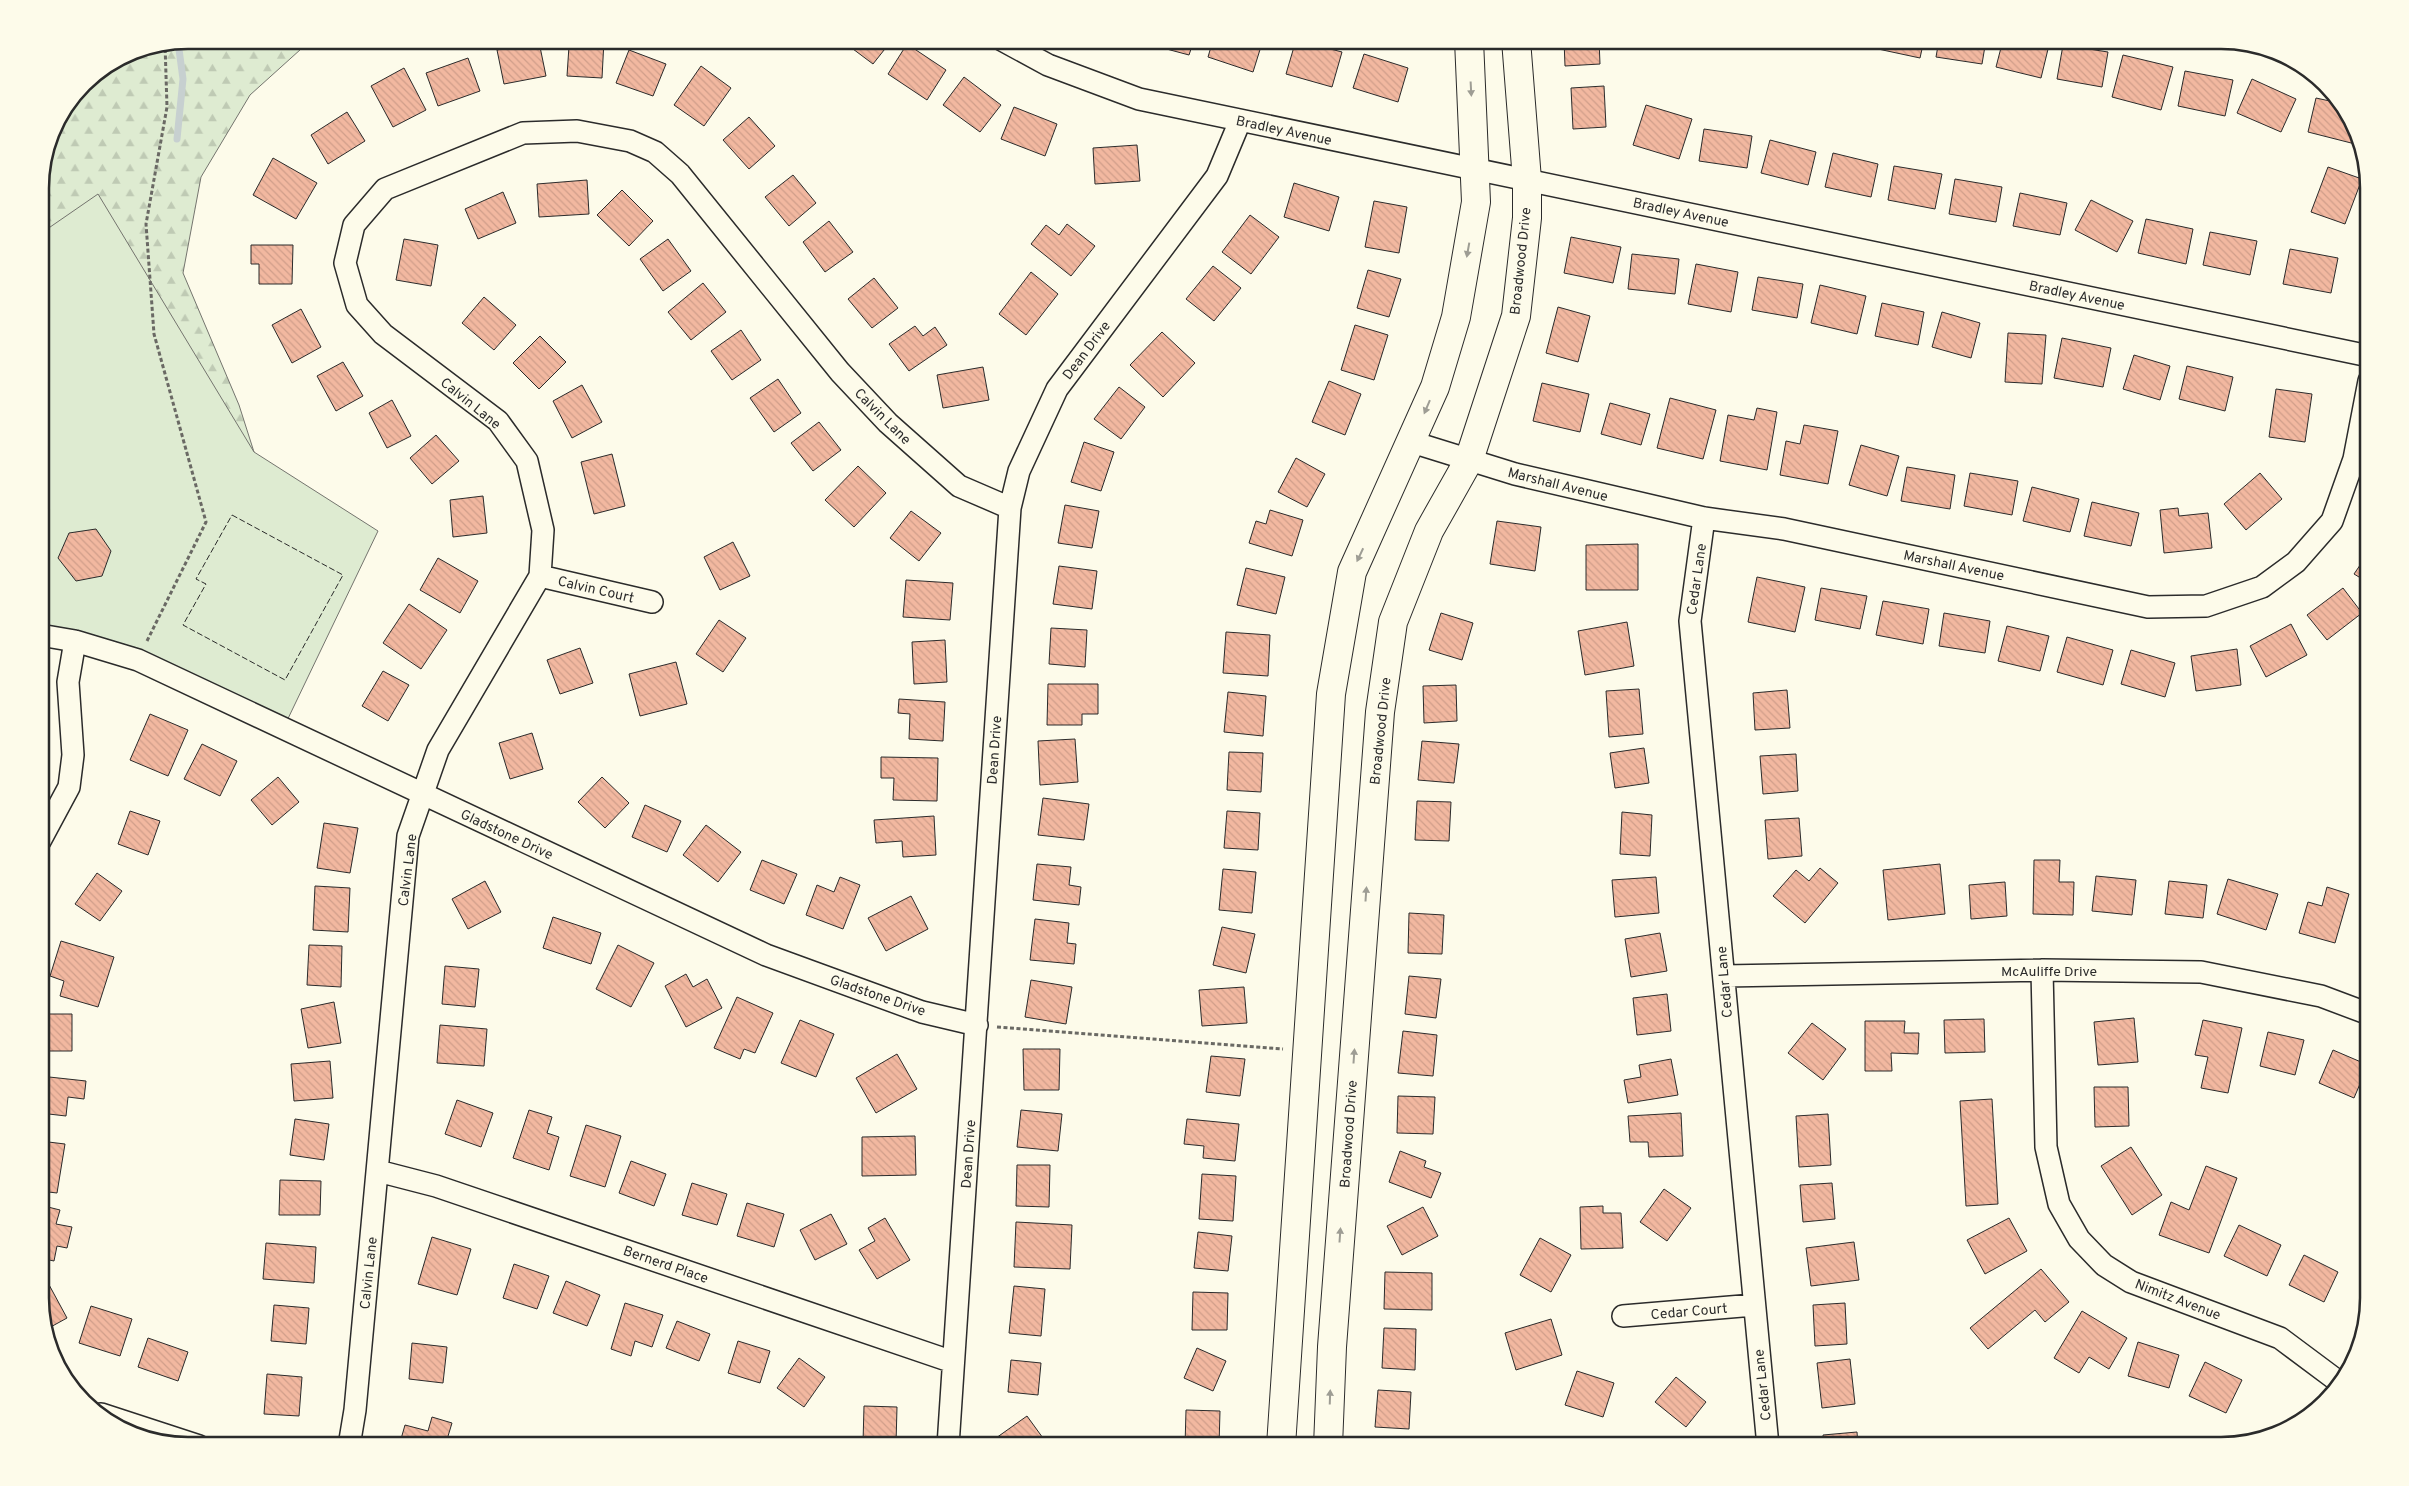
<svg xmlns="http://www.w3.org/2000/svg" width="2409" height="1486" viewBox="0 0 2409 1486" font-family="Overpass,sans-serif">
	<defs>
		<pattern id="forest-firs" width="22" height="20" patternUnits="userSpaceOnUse" patternTransform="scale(1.25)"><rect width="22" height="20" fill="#deebd1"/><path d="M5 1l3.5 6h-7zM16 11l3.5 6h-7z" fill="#bfcab4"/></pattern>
		<pattern id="building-back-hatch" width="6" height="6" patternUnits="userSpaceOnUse" patternTransform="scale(1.25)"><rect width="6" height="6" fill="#f2b8a0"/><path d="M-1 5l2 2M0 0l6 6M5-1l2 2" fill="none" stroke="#d09e8a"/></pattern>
	</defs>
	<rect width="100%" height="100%" fill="#fdfbea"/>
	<path fill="url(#forest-firs)" stroke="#74746e" d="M188,40H311L250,95L201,177L183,273L239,405L254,452L40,426V178L51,131L83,83L131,51Z"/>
	<path fill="#deebd1" stroke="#74746e" d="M98,194L254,452L378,531L283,729L138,660L40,635V234Z"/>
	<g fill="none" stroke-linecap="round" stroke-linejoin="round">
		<path stroke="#c7d0d0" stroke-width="7" d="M177,139L183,79L178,42"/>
	</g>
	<path fill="url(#building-back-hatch)" stroke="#2b2b2b" d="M579,40H604L602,78L567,76L569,46L579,47Z
		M841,40H892L873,64Z
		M1145,40H1194L1189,55L1144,43Z
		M1213,40H1263L1253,72L1208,57Z
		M1296,40L1342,52L1332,87L1286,74Z
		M1564,40H1599L1600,64L1565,66Z
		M1880,40H1924L1920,58L1878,49Z
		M1939,40H1986L1982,64L1936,57Z
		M2003,40H2031L2049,45L2041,78L1996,67Z
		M539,42L546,76L504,84L497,50Z
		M907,44L946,70L927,100L888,74Z
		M2063,45L2108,52L2102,87L2057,79Z
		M629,50L666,64L653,96L616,83Z
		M1364,54L1408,68L1398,102L1353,88Z
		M2123,55L2173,67L2161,110L2112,97Z
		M468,58L480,91L438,106L426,73Z
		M701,66L731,88L704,126L674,105Z
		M404,68L426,110L393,127L371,86Z
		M2185,71L2233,80L2225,116L2178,106Z
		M964,77L1001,105L980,132L943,105Z
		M2252,79L2296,99L2281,132L2237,113Z
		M1604,86L1606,127L1573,129L1571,88Z
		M2316,98L2339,103L2349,114L2359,145L2308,132Z
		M1646,105L1692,119L1679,159L1633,145Z
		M1014,107L1057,124L1045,156L1001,139Z
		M347,112L365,141L328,164L311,135Z
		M749,117L775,146L749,169L723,140Z
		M1704,129L1752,136L1747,168L1699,161Z
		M1770,140L1816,152L1808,185L1761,173Z
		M1137,145L1140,181L1095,184L1093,148Z
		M1833,153L1878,164L1871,197L1825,187Z
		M273,158L317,183L296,219L253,195Z
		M1894,166L1942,174L1935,209L1888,200Z
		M2328,167L2362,179L2345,224L2311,212Z
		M793,175L816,203L789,226L765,197Z
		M1955,179L2002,187L1996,222L1949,214Z
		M587,180L589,214L539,217L537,184Z
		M1294,183L1339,197L1329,231L1284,217Z
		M622,190L653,221L629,246L597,215Z
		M503,192L516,223L478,239L465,209Z
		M2020,193L2067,203L2060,235L2013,226Z
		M2091,200L2133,221L2117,252L2075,230Z
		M1374,201L1407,207L1399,253L1365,247Z
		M1250,215L1279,237L1251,274L1222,252Z
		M2146,219L2193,229L2186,264L2138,253Z
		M829,221L853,252L825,272L803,242Z
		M1067,224L1095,246L1071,276L1031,244L1046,225L1059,235Z
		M2210,232L2257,241L2250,275L2203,265Z
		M1571,237L1621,247L1613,283L1564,273Z
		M404,239L438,245L431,286L396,280Z
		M668,239L691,271L663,291L640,259Z
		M251,245H293L292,284H259V264H251Z
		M2290,249L2338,258L2331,293L2283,284Z
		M1632,254L1679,259L1675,294L1628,289Z
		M1696,264L1738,272L1731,312L1688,304Z
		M1213,266L1241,288L1214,321L1186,299Z
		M1368,270L1401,279L1389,317L1357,308Z
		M1031,272L1058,294L1026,335L999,314Z
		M1758,277L1803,284L1797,318L1752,310Z
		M874,278L898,308L872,328L848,299Z
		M703,283L726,312L691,340L668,312Z
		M1820,285L1866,296L1857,334L1811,323Z
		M484,297L516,325L494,350L462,323Z
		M1882,303L1924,312L1918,345L1875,336Z
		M1558,307L1590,316L1578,362L1546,353Z
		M301,309L321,347L292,363L272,325Z
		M1942,312L1980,323L1971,358L1932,347Z
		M1355,325L1388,335L1374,380L1341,370Z
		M915,326L923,336L935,327L947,345L909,371L889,344Z
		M741,330L761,360L732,380L711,351Z
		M1162,332L1195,363L1163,397L1130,365Z
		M2008,333L2046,335L2042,384L2005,382Z
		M540,336L566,362L539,389L513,363Z
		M2062,338L2111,348L2103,387L2054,378Z
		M2134,355L2170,366L2160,400L2123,389Z
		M343,362L363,396L336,411L317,376Z
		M2187,366L2233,377L2225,411L2179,399Z
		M983,367L989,400L943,408L937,375Z
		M778,379L801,413L774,432L750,398Z
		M1329,381L1361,394L1345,435L1312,422Z
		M1542,383L1589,394L1580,432L1533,421Z
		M582,385L602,422L572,438L553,401Z
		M1119,387L1145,407L1121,439L1094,419Z
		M2276,389L2312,394L2305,442L2269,437Z
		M1670,398L1716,410L1703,459L1657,448Z
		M392,400L411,436L387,448L369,413Z
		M1610,403L1650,414L1641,445L1601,434Z
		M1757,408L1777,412L1767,470L1720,461L1728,415L1754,420Z
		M819,422L841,450L813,471L791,443Z
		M1804,425L1838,431L1828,484L1780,475L1786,441L1800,444Z
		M436,435L459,461L432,484L410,458Z
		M1084,442L1114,452L1101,491L1071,482Z
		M1861,445L1899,456L1887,496L1849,485Z
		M612,454L625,506L594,514L581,462Z
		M1296,458L1325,474L1307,507L1278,492Z
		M858,466L886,493L854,527L825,500Z
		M1907,467L1955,475L1950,509L1901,501Z
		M1970,473L2018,481L2012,515L1964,506Z
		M2260,473L2282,499L2246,530L2224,504Z
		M2032,487L2079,499L2070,532L2023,521Z
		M483,496L487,533L453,537L450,500Z
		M2092,502L2139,513L2131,546L2084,536Z
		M1065,505L1099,511L1092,548L1058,543Z
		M2178,508L2179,516L2208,513L2212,548L2164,553L2160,510Z
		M1270,510L1303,520L1292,556L1249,543L1256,521L1266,524Z
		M911,511L941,533L919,561L890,538Z
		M1497,521L1541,527L1535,571L1490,564Z
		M96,529L111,551L102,576L76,581L58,558L69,533Z
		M733,542L750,576L720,590L704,557Z
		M1638,544V590H1586V545Z
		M2369,552V583L2354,574Z
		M438,558L478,581L460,613L420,590Z
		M1059,566L1097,571L1092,609L1053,604Z
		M1246,568L1285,577L1276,614L1237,605Z
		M1757,577L1805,587L1795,632L1748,622Z
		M906,580L953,583L950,620L903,617Z
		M1821,588L1867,596L1860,629L1815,620Z
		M2343,588L2362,613L2327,640L2307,615Z
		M1883,601L1929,609L1923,644L1876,635Z
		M409,604L447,630L421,669L383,643Z
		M1441,613L1473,623L1462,660L1429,650Z
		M1944,613L1990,621L1985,653L1939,646Z
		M719,620L746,638L723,672L696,654Z
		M1627,622L1634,666L1585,675L1578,631Z
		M2291,624L2307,655L2266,677L2250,646Z
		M2007,626L2049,636L2040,671L1998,661Z
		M1051,628L1087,630L1085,667L1049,664Z
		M1226,632L1270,635L1268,676L1223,673Z
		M2067,637L2113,650L2103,685L2057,672Z
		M945,640L947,682L914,684L912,642Z
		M580,648L593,683L560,694L547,660Z
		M2237,649L2241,685L2196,691L2191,656Z
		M2131,650L2175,663L2165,697L2121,684Z
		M676,662L687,704L640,716L629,674Z
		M383,671L409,685L388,721L362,706Z
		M1048,684H1098V714H1082V725H1047Z
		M1456,685L1457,721L1424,723L1423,686Z
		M1639,689L1643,734L1609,737L1606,691Z
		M1787,690L1790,728L1755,730L1753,693Z
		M1228,692L1266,696L1263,736L1224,732Z
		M899,699L945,702L943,741L909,739L910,714L898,713Z
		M150,714L188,730L168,776L130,760Z
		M532,733L543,769L510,779L499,743Z
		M1075,739L1078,782L1040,785L1038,741Z
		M1422,741L1459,744L1454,783L1418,780Z
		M202,744L237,761L220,796L184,779Z
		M1644,748L1649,783L1615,788L1610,753Z
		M1229,752L1263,753L1261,792L1227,790Z
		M1796,754L1798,791L1763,794L1760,756Z
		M881,757L938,758L937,801L893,800L894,778H881Z
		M278,777L299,802L272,825L251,800Z
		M602,777L629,803L605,828L578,802Z
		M1043,798L1089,804L1084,840L1038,835Z
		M1417,801L1451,802L1449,841L1415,840Z
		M645,805L681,821L667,852L632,837Z
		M130,811L160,821L148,855L118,844Z
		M1227,811L1260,813L1258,850L1224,848Z
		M1622,812L1652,815L1650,856L1620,854Z
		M934,816L936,855L903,857L902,841L876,843L874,820Z
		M1799,818L1802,856L1768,859L1765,820Z
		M324,823L358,828L350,873L317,868Z
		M706,825L741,852L718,882L683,855Z
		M762,860L797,874L784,904L750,890Z
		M2034,860H2060L2059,882H2074L2073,915L2033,914Z
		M1037,864L1071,867L1069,885L1081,887L1079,905L1033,900Z
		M1940,864L1945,914L1888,920L1883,870Z
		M1820,868L1838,883L1805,923L1773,896L1796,870L1809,881Z
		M1223,869L1256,872L1252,913L1219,910Z
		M97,873L122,891L100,921L75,904Z
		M2096,876L2136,880L2132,915L2092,911Z
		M840,877L860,885L843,929L806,915L817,885L834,892Z
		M1656,877L1659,913L1615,917L1612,880Z
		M2228,879L2278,894L2266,930L2217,914Z
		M485,881L501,912L468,929L452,899Z
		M2169,881L2207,885L2203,918L2165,914Z
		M2005,882L2007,916L1971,919L1969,885Z
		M315,886L350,888L348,932L313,930Z
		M2327,887L2349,894L2335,943L2299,933L2308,902L2322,906Z
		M911,896L928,929L886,951L868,918Z
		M1409,913L1444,915L1442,954L1408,953Z
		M553,917L601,933L591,964L543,948Z
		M1035,919L1069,923L1067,943L1076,944L1074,964L1030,960Z
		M1222,927L1255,934L1246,973L1213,965Z
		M1660,933L1667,971L1631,977L1625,939Z
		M2369,935V957L2363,955Z
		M61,941L114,957L98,1007L60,996L64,981L50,976Z
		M309,945L342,946L341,987L307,985Z
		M618,945L654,963L631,1007L596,989Z
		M445,966L479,969L475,1007L442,1004Z
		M686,974L693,987L707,979L722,1008L686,1027L665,986Z
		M1409,976L1441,979L1436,1018L1405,1014Z
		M1031,980L1072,987L1066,1024L1025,1017Z
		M1244,987L1247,1023L1202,1026L1199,990Z
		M1667,994L1671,1031L1637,1035L1633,998Z
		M737,997L773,1013L755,1053L744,1049L740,1059L714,1048Z
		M334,1002L341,1043L308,1048L301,1009Z
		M43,1014H72V1051H42Z
		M2134,1018L2138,1062L2098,1065L2094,1022Z
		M1984,1019L1985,1052L1945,1053L1944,1020Z
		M800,1020L834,1034L816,1077L781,1063Z
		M2203,1020L2242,1028L2228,1093L2201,1088L2208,1057L2195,1055Z
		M1865,1021H1905L1904,1033H1919L1918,1054L1891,1053L1892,1071H1865Z
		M1812,1023L1846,1049L1823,1080L1788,1053Z
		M440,1025L487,1029L484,1066L437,1063Z
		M1403,1031L1437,1035L1433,1076L1398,1073Z
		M2268,1032L2304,1040L2295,1075L2260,1066Z
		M1023,1049H1060L1059,1090H1024Z
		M2333,1050L2368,1065L2354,1098L2319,1083Z
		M897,1054L917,1089L876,1113L856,1078Z
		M1211,1056L1245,1059L1240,1096L1206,1092Z
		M1671,1059L1678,1095L1628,1103L1624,1080L1641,1077L1639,1065Z
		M330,1061L333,1098L294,1101L291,1064Z
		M40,1076L86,1081L84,1099L68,1097L66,1116L40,1113Z
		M2094,1087H2128L2129,1126L2095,1127Z
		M1398,1096L1435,1097L1433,1134L1397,1133Z
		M1992,1099L1998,1204L1966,1206L1960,1101Z
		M457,1100L493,1113L481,1147L445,1134Z
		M529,1110L552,1117L547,1133L559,1137L549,1170L513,1158Z
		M1021,1110L1062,1114L1058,1151L1017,1147Z
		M1681,1113L1683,1156L1649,1157L1648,1142H1630L1628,1116Z
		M1828,1114L1831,1165L1799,1167L1796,1116Z
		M295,1119L329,1124L324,1160L290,1155Z
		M1187,1119L1239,1124L1235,1161L1203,1158L1204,1146L1184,1144Z
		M586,1125L621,1136L605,1187L570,1176Z
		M915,1136L916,1175L862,1176V1137Z
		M40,1141L65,1144L57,1193L40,1191Z
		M2131,1147L2162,1195L2132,1215L2101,1166Z
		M1400,1151L1426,1161L1424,1167L1441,1173L1431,1198L1389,1182Z
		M631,1161L666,1174L654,1206L619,1193Z
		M1017,1165H1050L1049,1207L1016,1206Z
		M2206,1166L2237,1178L2209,1253L2159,1235L2171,1202L2189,1210Z
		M1202,1174L1236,1176L1233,1221L1199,1219Z
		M280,1180L321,1181L320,1215H279Z
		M692,1183L727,1194L717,1225L682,1215Z
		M1832,1183L1835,1219L1803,1222L1800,1185Z
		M1664,1189L1691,1208L1667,1241L1640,1222Z
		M747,1203L784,1214L774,1247L737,1236Z
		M40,1205L60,1210L56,1224L72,1227L67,1248L57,1246L54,1261L40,1258Z
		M1603,1206V1213H1621L1623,1248L1581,1249L1580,1207Z
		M1423,1207L1438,1236L1402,1255L1387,1226Z
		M831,1214L847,1244L815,1260L800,1230Z
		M885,1218L910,1260L877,1279L859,1250L875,1241L868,1228Z
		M2009,1218L2027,1251L1985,1274L1967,1240Z
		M1016,1222L1072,1225L1070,1269L1014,1267Z
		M2239,1225L2281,1245L2267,1276L2224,1256Z
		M1198,1232L1232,1236L1228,1271L1194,1268Z
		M432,1237L471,1249L457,1295L418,1284Z
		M1540,1238L1571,1255L1551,1292L1520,1275Z
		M1854,1242L1859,1280L1811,1286L1806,1248Z
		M266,1243L316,1247L314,1283L263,1279Z
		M2304,1255L2338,1272L2324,1302L2289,1285Z
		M514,1264L549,1276L537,1309L503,1298Z
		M2041,1269L2069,1302L2045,1322L2035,1310L1988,1349L1970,1328Z
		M1385,1272L1432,1273V1310L1384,1309Z
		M47,1281L67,1318L47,1329L40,1308V1284Z
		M566,1281L600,1295L587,1326L553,1313Z
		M1014,1286L1045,1289L1041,1336L1009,1333Z
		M1193,1292L1228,1293L1227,1330H1192Z
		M625,1303L663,1315L652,1347L635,1341L631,1356L611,1349Z
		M1845,1303L1847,1344L1815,1346L1813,1305Z
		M274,1305L309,1308L306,1344L271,1341Z
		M91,1306L132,1319L120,1356L79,1343Z
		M2082,1311L2127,1338L2109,1369L2089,1357L2079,1373L2054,1358Z
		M1551,1319L1562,1355L1516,1370L1505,1333Z
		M677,1321L710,1334L699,1361L666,1348Z
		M1384,1328L1416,1329L1415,1370L1382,1368Z
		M148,1338L188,1352L178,1381L138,1367Z
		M738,1341L770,1351L760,1383L728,1373Z
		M2138,1342L2179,1355L2169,1388L2128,1376Z
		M412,1343L447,1347L443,1383L409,1379Z
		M1197,1348L1226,1361L1213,1391L1184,1378Z
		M799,1358L825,1377L804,1407L777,1388Z
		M1850,1359L1855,1404L1822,1408L1817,1363Z
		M1011,1360L1041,1363L1038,1395L1008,1392Z
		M2205,1362L2242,1380L2226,1413L2189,1396Z
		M1577,1371L1614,1383L1603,1417L1565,1405Z
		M267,1374L302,1377L299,1416L264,1414Z
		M1676,1377L1706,1402L1686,1427L1655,1402Z
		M1378,1390L1411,1392L1409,1429L1375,1427Z
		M864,1406L897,1407L896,1444L863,1443Z
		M1186,1410L1220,1411L1219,1446H1185Z
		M1027,1416L1048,1445L1001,1446L996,1438Z
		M432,1417L452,1423L445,1446H399L405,1425L428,1431Z
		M2285,1421L2297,1425L2283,1430Z
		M1857,1432L1858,1446H1824L1823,1435Z
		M2212,1441L2213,1446H2172V1444Z
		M2141,1442L2142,1446H2107Z"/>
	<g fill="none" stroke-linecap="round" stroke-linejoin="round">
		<g stroke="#2b2b2b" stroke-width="24">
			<path id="street" d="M1002,40L1048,65L1139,99L2369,356
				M1412,442L1515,474L1704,518L1784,529L2148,607L2206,606L2262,587L2296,562L2332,521L2354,459L2369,381
				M1704,518L1690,621L1768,1446
				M540,576L652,602
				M40,635L75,641L138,660L766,955L922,1012L977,1025
				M40,841L69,787L73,755L68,682L75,641
				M2042,970L2046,1147L2059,1204L2079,1239L2104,1265L2131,1282L2280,1338L2339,1382
				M1724,976L2042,970L2201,972L2321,996L2369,1014
				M378,1171L436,1186L953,1362
				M1623,1316L1754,1305
				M101,1414L199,1446
				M349,1446L355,1410L408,836L438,750L540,576L543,530L527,461L498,421L383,334L357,305L345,263L354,225L385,189L523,133L577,131L630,141L655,152L680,174L840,372L888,423L959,486L1010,508
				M948,1446L1010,508L1019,471L1057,389L1217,176L1240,121"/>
		</g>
		<g stroke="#2b2b2b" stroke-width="30">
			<path id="secondary" d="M1281,1446L1331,694L1352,572L1435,387L1456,317L1476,202L1469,40
				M1328,1446L1332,1347L1380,712L1393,622L1429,531L1469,460L1516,316L1527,218V180L1516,40"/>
		</g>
		<path stroke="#6a6964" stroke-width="3" stroke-dasharray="4 2.5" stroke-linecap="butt" d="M147,641L206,522L154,334L146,224L167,107L165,44
			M997,1027L1283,1049"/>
		<use href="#street" stroke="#fdfbea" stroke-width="21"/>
		<use href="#secondary" stroke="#fdfbea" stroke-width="28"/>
		<path stroke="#2b2b2b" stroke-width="1" stroke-dasharray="6 2.5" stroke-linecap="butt" d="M232,515L343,575L285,680L183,625L206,584L196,579Z"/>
	</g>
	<defs><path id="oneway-solid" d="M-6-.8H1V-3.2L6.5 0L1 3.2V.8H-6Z" transform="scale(1.25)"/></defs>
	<g fill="#9e9d94">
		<use href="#oneway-solid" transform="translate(1471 89) rotate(87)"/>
		<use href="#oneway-solid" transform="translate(1468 250) rotate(100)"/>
		<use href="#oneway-solid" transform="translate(1427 407) rotate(113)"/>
		<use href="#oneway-solid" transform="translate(1360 555) rotate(115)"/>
		<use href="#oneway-solid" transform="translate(1366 894) rotate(-86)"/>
		<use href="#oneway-solid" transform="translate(1354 1056) rotate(-86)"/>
		<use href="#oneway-solid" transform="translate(1340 1235) rotate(-86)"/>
		<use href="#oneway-solid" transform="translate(1330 1397) rotate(-88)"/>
	</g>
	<g text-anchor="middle" stroke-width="4" stroke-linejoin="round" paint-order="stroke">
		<g font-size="14" fill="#2b2b2b" stroke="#fdfbea">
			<text transform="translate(1284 130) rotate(12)" y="5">Bradley Avenue</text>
			<text transform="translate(1681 212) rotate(12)" y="5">Bradley Avenue</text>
			<text transform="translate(1520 261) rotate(-84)" y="5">Broadwood Drive</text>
			<text transform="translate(2077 295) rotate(12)" y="5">Bradley Avenue</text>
			<text transform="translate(1086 350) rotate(-53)" y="5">Dean Drive</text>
			<text transform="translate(471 403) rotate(39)" y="5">Calvin Lane</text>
			<text transform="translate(883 416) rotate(45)" y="5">Calvin Lane</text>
			<text transform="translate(1558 484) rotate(14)" y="5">Marshall Avenue</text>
			<text transform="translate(1954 565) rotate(12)" y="5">Marshall Avenue</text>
			<text transform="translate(1696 579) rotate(-82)" y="5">Cedar Lane</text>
			<text transform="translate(596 589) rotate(13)" y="5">Calvin Court</text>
			<text transform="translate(1380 731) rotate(-84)" y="5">Broadwood Drive</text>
			<text transform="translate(994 750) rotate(-86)" y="5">Dean Drive</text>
			<text transform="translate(507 834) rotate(25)" y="5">Gladstone Drive</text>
			<text transform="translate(407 870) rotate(-83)" y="5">Calvin Lane</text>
			<text x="2049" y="976">McAuliffe Drive</text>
			<text transform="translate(1724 982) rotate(-95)" y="5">Cedar Lane</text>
			<text transform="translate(878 995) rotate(19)" y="5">Gladstone Drive</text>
			<text transform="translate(1348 1134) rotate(-86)" y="5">Broadwood Drive</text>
			<text transform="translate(968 1154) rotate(-86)" y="5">Dean Drive</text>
			<text transform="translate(666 1264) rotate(19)" y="5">Bernerd Place</text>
			<text transform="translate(368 1273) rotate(-84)" y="5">Calvin Lane</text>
			<text transform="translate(2178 1299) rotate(21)" y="5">Nimitz Avenue</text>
			<text transform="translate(1689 1311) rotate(-5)" y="5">Cedar Court</text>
			<text transform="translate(1762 1385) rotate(-96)" y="5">Cedar Lane</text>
		</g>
	</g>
	<path d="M0 0H2409V1486H0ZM188 49H2221A139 139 0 0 1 2360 188V1298A139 139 0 0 1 2221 1437H188A139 139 0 0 1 49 1298V188A139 139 0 0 1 188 49Z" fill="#fdfbea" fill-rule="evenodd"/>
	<path fill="none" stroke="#2b2b2b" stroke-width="2.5" d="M188 49H2221A139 139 0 0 1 2360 188V1298A139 139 0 0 1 2221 1437H188A139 139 0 0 1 49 1298V188A139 139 0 0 1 188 49Z"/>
</svg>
